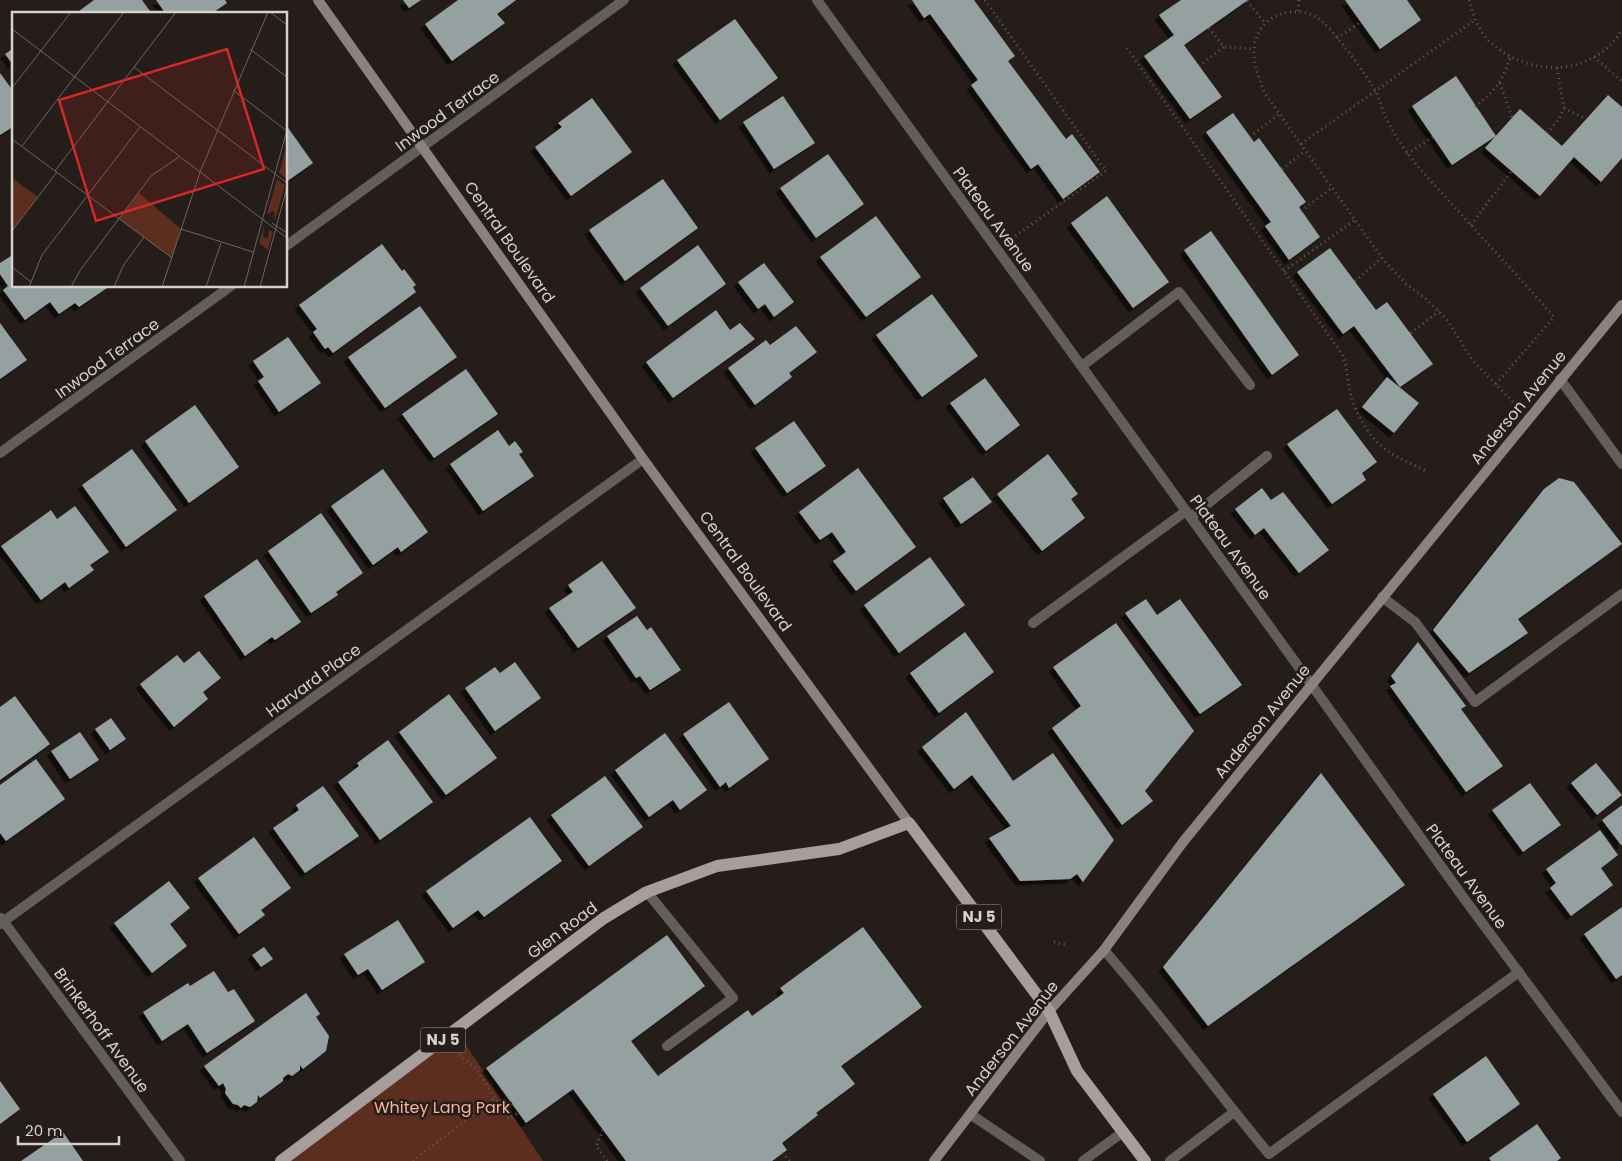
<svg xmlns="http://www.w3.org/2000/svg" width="1622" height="1161" viewBox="0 0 1622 1161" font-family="Poppins,sans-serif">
	<defs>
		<filter id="shadow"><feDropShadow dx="-4.5" dy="4.5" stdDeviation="0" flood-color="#0009"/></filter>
	</defs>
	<rect width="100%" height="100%" fill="#251d1a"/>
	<path fill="#5c2e1f" d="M456,1030L543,1161H281Z"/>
	<path fill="#95a1a0" filter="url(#shadow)" d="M94,0H142L152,14H75Z
		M156,0H225L227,3L211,14H166Z
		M403,0H421L409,8Z
		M458,0H516L497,14L505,23L452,61L425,24Z
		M912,0H974L1015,56L1008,61L1066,139L1072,134L1100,172L1063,199L1038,164L1031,169L971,85L978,80L930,14L924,18Z
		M1181,0H1248L1184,45L1222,97L1190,119L1144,56L1174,35L1159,15Z
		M1345,0H1407L1421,20L1380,49Z
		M735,19L778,78L720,120L677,60Z
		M14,48V66L5,54Z
		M0,73L14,92V126L0,135Z
		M1456,76L1496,136L1452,165L1412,106Z
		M1608,95L1622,107V158L1601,182L1574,157L1540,196L1485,148L1520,109L1562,146Z
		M783,96L815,143L774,169L743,122Z
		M592,98L632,152L571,196L535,147L562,127L558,123Z
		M1233,113L1254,142L1259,138L1306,202L1299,207L1320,237L1289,260L1265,226L1271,222L1206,132Z
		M286,125L313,163L286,182Z
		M828,154L864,204L816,238L780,188Z
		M663,179L698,228L625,281L589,230Z
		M1107,196L1169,282L1133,308L1071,223Z
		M876,216L921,277L866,317L820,257Z
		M1211,231L1299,355L1272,375L1184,250Z
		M382,244L402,271L404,269L416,285L413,287L416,292L333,353L328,347L325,349L313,332L317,329L299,305Z
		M698,245L726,284L668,326L640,288Z
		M1330,248L1376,310L1387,302L1433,364L1400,387L1354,326L1343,334L1297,272Z
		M14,254V286H106L107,288L79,307L75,303L59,314L50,302L25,320L3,290L8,286L0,274V263Z
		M764,263L794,302L774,317L765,304L758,309L738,282Z
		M932,294L978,356L922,397L876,335Z
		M420,306L457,357L385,408L348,357Z
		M716,310L730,330L740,323L755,339L673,398L646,362Z
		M0,323L27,360L0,379Z
		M796,326L817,352L789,373L792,377L755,405L728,368L766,340L770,345Z
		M288,337L321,383L279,412L258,381L264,377L253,361Z
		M466,369L498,414L434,458L402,414Z
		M1387,377L1419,403L1394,433L1362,407Z
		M985,378L1020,425L986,451L950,403Z
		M195,405L239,467L189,503L145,441Z
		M1337,409L1377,462L1362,473L1366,480L1332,504L1287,444Z
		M794,421L826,466L787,493L755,448Z
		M498,430L509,446L515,441L523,452L519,454L534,476L483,511L450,464Z
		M132,449L177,510L126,547L82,485Z
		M1048,454L1078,494L1071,499L1085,518L1042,551L997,494Z
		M858,468L916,547L856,591L833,561L846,552L832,532L820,540L799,512Z
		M383,469L428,532L401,552L398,547L373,565L331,506Z
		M973,477L992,502L961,524L943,498Z
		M1559,478L1574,482L1622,544L1518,619L1528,633L1469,673L1433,630L1544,489Z
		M1262,488L1271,500L1283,492L1329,550L1299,573L1264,528L1255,535L1235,509Z
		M75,506L109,552L90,565L94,570L69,588L65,582L41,600L1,546L51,510L57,519Z
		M321,513L363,573L336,592L338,595L311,613L268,551Z
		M930,557L965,605L899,653L864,605Z
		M257,559L301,622L275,640L272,637L245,656L204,596Z
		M602,561L636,608L578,648L549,608L573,592L568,585Z
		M1146,599L1157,615L1180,599L1242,685L1200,714L1125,613Z
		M637,616L647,630L651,627L681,670L650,690L640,676L636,678L607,636Z
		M1116,623L1194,731L1145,791L1153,801L1122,825L1052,728L1081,706L1053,667Z
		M965,632L994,672L939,713L910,673Z
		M1418,642L1466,706L1461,709L1503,766L1466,792L1390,686L1396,683L1391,676Z
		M199,651L221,678L203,692L208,699L174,727L140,684L177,655L184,663Z
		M515,662L541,698L495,731L465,688L495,667L500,673Z
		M449,694L497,758L446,795L399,732Z
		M15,696L50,744L0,780V707Z
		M729,702L769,759L729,788L726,782L720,787L683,734Z
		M966,712L1013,781L1053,753L1114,840L1083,882L1077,874L1070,879L1020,881L989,838L1011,826L972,775L954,789L922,747Z
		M111,718L126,739L110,750L95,729Z
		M80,732L99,760L70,779L51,751Z
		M665,733L707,790L680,810L673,800L649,817L615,770Z
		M388,740L433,802L380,840L338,782L359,766L357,763Z
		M36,759L65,799L6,841L0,833V785Z
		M1596,763L1622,795L1597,815L1571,783Z
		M1321,773L1405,885L1208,1026L1163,967Z
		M605,776L643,827L589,866L551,815Z
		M1530,783L1561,825L1523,852L1492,810Z
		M323,786L359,836L305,873L273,828L299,810L296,805Z
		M1622,805V845H1621L1602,820Z
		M530,817L562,861L484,917L478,910L453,928L426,891Z
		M1600,830L1618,855L1601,868L1613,885L1571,916L1550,888L1556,883L1546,869Z
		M254,837L291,888L261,910L265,915L239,934L198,878Z
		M169,881L190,908L170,924L187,946L152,973L114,923Z
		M1622,907V975L1616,979L1584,934Z
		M398,920L425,962L382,990L368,969L358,975L344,954Z
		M863,927L922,1007L841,1066L855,1084L816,1113L818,1115L782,1143L787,1150L772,1161H626L573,1089L526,1123L486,1068L667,935L705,986L631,1041L658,1076L748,1010L752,1016L784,993L780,988Z
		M264,947L273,959L261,967L252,955Z
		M214,971L228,992L234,989L255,1021L207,1053L188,1024L162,1041L143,1012L188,983L190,986Z
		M306,993L320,1014L316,1017L329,1036L326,1051L303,1069L300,1065V1070L292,1076L288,1074L283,1078V1081L260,1098L258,1095L257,1102L250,1107L244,1105L241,1108L238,1105L233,1104L225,1093L226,1089L223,1083L219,1086L204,1066Z
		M1486,1056L1520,1104L1467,1142L1433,1094Z
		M0,1081L20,1109L0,1124Z
		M1537,1124L1561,1158L1557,1161H1491L1489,1158Z
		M63,1132L83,1161H21Z"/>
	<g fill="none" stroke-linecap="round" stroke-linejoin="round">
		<path stroke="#615957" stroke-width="3" stroke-dasharray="1 4" stroke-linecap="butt" d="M985,0L1106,171L1014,237
			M1469,0C1473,14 1478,30 1489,41C1528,78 1592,78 1622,30
			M1247,1L1266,24
			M1298,11L1299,0
			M1209,28L1224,47L1254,49
			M1337,38L1361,22
			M1127,48L1342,354C1348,367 1347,381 1351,395C1356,414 1369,437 1385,449C1397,458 1412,464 1426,471
			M1594,57L1622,81
			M1199,66L1224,47
			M1500,83L1512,118
			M1475,107C1496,89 1501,84 1510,58
			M1564,108L1586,119
			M1547,133L1559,119L1564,108L1557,67
			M1250,137L1279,114
			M1301,144L1475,20
			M1407,154L1433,137
			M1282,169L1305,151
			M1301,211L1332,188
			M1471,225L1511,172
			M1284,271L1355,220
			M1355,281L1382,258
			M1411,333L1439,311
			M1496,384L1554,317C1520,278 1484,240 1450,202C1427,177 1403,152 1388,122C1383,113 1381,103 1377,94C1369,78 1331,25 1316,17C1297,6 1268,12 1258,34C1249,54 1257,73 1264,92L1382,258L1406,284L1425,298L1447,320L1473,361L1514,403
			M1054,942L1066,945
			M459,1055L474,1066L509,1119L518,1113
			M603,1130L596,1146L607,1161
			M782,1153L790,1161
			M413,1161L495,1098"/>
		<path stroke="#635e5d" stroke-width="10" d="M1082,366L1179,292L1250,385
			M1191,517L1267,456
			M1382,597L1415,622L1475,702L1622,594
			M1033,623L1186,511
			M647,892L733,998L667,1046
			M1104,950C1162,1016 1213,1087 1269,1154L1519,972
			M970,1114L1040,1161
			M1083,1161L1123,1132
			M1170,1161L1234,1112"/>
		<path stroke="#635e5d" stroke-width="10" d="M817,0L1311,684L1463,897L1622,1112
			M286,246L624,0
			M1560,379L1622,464
			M0,453L231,286
			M1,918L180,1161
			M0,924L643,459"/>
		<path stroke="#898280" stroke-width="10" d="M318,0L643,459L909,823
			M934,1161L1049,1011L1104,950L1183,842L1622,305"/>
		<path stroke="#a79e9b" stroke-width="12" d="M281,1161L604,918L647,892L717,866L839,849L909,823L1049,1011L1077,1071L1145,1161"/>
	</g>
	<g text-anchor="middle" stroke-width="5" stroke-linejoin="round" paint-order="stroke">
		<g fill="#251d1a" stroke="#a19a98" stroke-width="1">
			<rect x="956.5" y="904.5" width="45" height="25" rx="4"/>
			<rect x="420.5" y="1027.5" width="45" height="25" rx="4"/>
		</g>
		<g font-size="15" font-weight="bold" fill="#d6d0ce">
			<text x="979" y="922">NJ 5</text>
			<text x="443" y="1045">NJ 5</text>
		</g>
		<g font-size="16" fill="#d6d0ce" stroke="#251d1a">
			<text transform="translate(447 111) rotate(-36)" y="6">Inwood Terrace</text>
			<text transform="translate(994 219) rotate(54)" y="6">Plateau Avenue</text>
			<text transform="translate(510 242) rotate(55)" y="6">Central Boulevard</text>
			<text transform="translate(107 358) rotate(-36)" y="6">Inwood Terrace</text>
			<text transform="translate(1518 407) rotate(-51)" y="6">Anderson Avenue</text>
			<text transform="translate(1231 547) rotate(54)" y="6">Plateau Avenue</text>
			<text transform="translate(746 571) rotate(54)" y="6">Central Boulevard</text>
			<text transform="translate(313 680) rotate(-36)" y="6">Harvard Place</text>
			<text transform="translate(1262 721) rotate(-51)" y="6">Anderson Avenue</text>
			<text transform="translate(1467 876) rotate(54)" y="6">Plateau Avenue</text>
			<text transform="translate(562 930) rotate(-37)" y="6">Glen Road</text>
			<text transform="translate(102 1030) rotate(54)" y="6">Brinkerhoff Avenue</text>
			<text transform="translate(1011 1038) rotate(-52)" y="6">Anderson Avenue</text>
		</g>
		<g font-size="16" fill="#fab19a" stroke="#251d1a">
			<text x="442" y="1113">Whitey Lang Park</text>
		</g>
	</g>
	<g transform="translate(12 12)">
		<rect width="275" height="275" fill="#251d1a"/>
		<path d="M275,132V167H274L267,161ZM0,166L26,185L0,219ZM265,167L273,173L263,208L262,199L255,202ZM127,181L169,217L160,246L107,207ZM252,214L251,225L256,226L257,218L261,220L256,238L247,231Z" fill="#5c2e1f"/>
		<path fill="none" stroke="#6c6562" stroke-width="1" d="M258,0L275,13M0,17L275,226M238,37L275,65M122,55L275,171M0,76L59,0M221,78L275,119M0,127L160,246M10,134L112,0M43,159L164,0M260,211L275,221M169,217L241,240M0,219L45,160M0,255L19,270M17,275L30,243L128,115M59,275L69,257L139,164L167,145M102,275L111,254L132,225M150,275L188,160L256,0M194,275L209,231M232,275L275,118M248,275L275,175"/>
		<path fill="#d62828" fill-opacity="0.15" stroke="#d62828" stroke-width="2.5" d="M215,37L252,157L84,209L47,88Z"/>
		<rect width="275" height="275" fill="none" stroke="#d6d0ce" stroke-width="2.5"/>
	</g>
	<path d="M18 1136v8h101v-8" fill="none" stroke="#d6d0ce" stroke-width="2.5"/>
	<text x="25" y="1136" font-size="15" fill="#d6d0ce" stroke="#251d1a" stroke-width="4" paint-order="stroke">20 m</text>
</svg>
